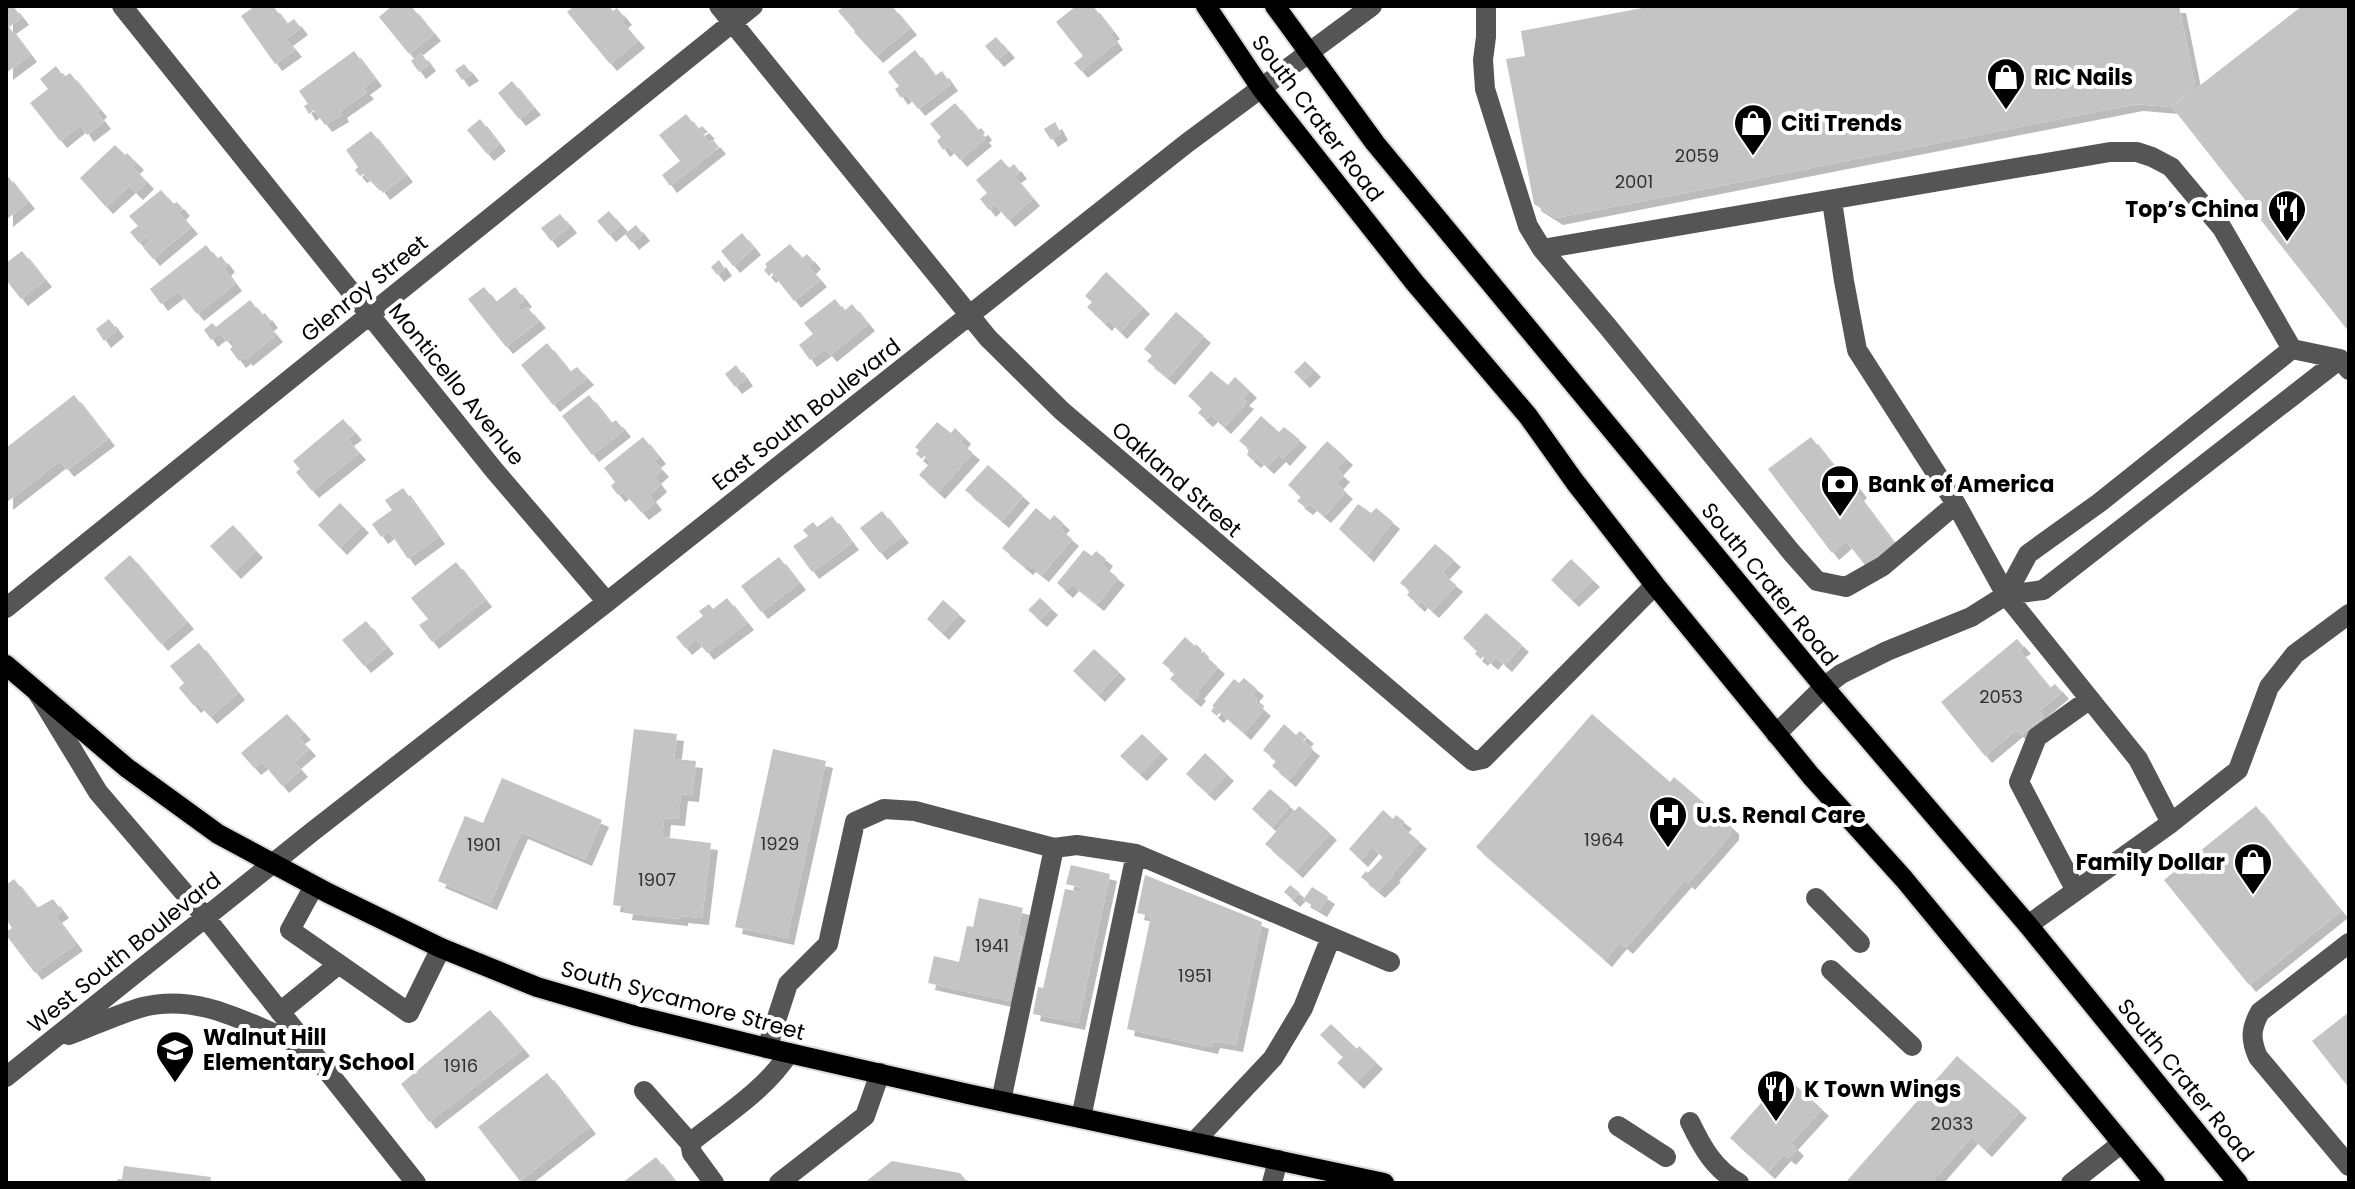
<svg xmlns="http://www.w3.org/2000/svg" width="2355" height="1189" viewBox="0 0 2355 1189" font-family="Poppins,sans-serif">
	<defs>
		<filter id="shadow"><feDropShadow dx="7" dy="7" stdDeviation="0" flood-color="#0004"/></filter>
	</defs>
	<rect width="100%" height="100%" fill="#fff"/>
	<path fill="#c4c4c4" filter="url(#shadow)" d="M6,6H13L22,18L9,27L30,55L6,73Z
		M255,6H273L287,24L294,19L301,28L286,39L295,50L275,64L241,16Z
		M392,6H411L434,34L409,54L379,17Z
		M574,6H609L613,11L617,8L625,18L621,21L638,41L610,64L567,12Z
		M844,6H892L910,28L876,56L854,32L855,31L838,11Z
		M1076,6H1093L1113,32L1110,34L1116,43L1081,71L1074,63L1083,56L1056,22Z
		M1653,6H2179L2195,85L2172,107L2302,6H2349V332L2172,107L2136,104L1556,218L1534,204L1506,59L1525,56L1521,31Z
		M996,37L1008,51L997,60L985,46Z
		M915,50L935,76L942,71L951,84L918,109L906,94L901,98L895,89L899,86L888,72Z
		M354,51L375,79L363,88L367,92L340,111L342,115L325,125L314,110L309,114L304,106L308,104L299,91Z
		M421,53L429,64L419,72L411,61Z
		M464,64L472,74L462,80L455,70Z
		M56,66L64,77L70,73L100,110L97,113L104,122L87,135L80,125L60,141L30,103L48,89L40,79Z
		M512,81L534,108L519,119L498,93Z
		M955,103L978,130L981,128L985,133L982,136L985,139L960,160L948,146L943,150L937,141L941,137L930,124Z
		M686,114L698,129L702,126L708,132L703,135L709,143L713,140L719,147L670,186L662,175L680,161L659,135Z
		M480,119L499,144L487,154L467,130Z
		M1055,122L1061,133L1051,140L1044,129Z
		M371,131L406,175L383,193L375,182L373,184L364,174L360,176L355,170L358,167L346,150Z
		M115,145L125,155L127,153L137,163L133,167L147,182L136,193L129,186L106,207L80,178Z
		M1001,159L1009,168L1014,164L1020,172L1014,176L1033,199L1008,220L995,204L989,210L980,199L987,193L976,180Z
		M6,174L28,202L6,220Z
		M161,190L173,204L177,202L183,209L179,213L191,227L153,259L143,247L151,241L147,236L139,243L130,232L138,226L129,216Z
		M609,211L621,225L609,235L597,221Z
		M560,214L570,226L551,241L541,228Z
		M636,225L643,234L632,243L625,234Z
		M742,233L754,248L733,266L721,251Z
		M790,244L802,258L807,254L814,262L809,267L820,280L794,301L772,273L769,276L764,270L767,267L765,264Z
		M206,245L217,259L221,256L228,265L224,269L235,284L197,314L178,291L161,304L150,289Z
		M22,251L45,280L21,299L6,280V263Z
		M719,260L725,269L717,275L711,267Z
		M1106,272L1143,307L1120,332L1108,320L1105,324L1087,307L1092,302L1085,296Z
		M484,287L496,302L515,287L525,300L517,306L521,311L527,307L539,321L506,347L468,299Z
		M835,299L844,311L852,304L868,324L830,355L825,349L810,360L799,345L813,334L804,323Z
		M250,300L262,315L265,313L271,321L267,324L276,335L246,359L244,357L239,361L230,349L235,345L231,339L227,342L220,333L211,340L204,330L212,323L216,327Z
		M1176,312L1204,336L1168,378L1147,361L1152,356L1144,349Z
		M109,319L117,330L104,341L96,329Z
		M547,343L570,372L577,367L587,378L553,405L521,365Z
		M1305,361L1314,370L1303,381L1294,372Z
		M736,365L746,379L735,387L725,374Z
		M1211,371L1228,385L1235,377L1250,391L1242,399L1247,402L1224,427L1211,415L1206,420L1198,413L1202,408L1188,396Z
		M74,395L108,439L67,470L60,461L6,503V448Z
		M589,395L611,423L616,420L624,430L592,455L562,416Z
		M1261,416L1279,432L1284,427L1300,440L1283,459L1279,455L1267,467L1257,458L1254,461L1247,455L1249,449L1239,441Z
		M343,419L355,433L347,439L359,453L312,491L296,472L300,469L293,461Z
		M937,422L951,433L955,428L964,437L960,442L973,453L938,492L919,475L931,462L924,456L922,459L916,454L919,450L915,447Z
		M643,437L659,457L654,461L662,470L654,477L660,485L649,495L655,503L642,513L623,492L618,495L611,486L615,482L604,468Z
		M1811,437L1844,479L1848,475L1860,491L1857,494L1897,547L1868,569L1846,541L1832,553L1768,469Z
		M1327,441L1346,458L1336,469L1343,475L1336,483L1346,492L1324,516L1310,504L1306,508L1297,501L1301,497L1288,485Z
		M988,465L1023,496L1002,521L965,490Z
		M403,488L438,537L408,559L389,531L381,537L372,524L392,510L385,500Z
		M340,503L362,526L340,548L318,525Z
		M1358,504L1371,513L1376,508L1393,522L1367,555L1339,529Z
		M1036,508L1050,520L1054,515L1063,523L1059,528L1072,539L1042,575L1029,565L1026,568L1002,548Z
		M882,511L902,536L880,553L860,528Z
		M832,516L852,543L812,572L793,546L808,536L803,530L813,522L817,527Z
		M233,525L256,551L234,572L210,546Z
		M1435,544L1454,560L1442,573L1456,585L1432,611L1421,601L1418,605L1407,595L1410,591L1400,583Z
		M1084,550L1092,556L1096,551L1106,559L1102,565L1118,578L1097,604L1072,584L1066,591L1057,583Z
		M130,555L187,622L161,644L104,578Z
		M779,557L799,583L761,612L741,586Z
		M1571,559L1593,580L1572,600L1551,580Z
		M456,562L485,600L432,642L419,625L428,619L411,598Z
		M727,598L747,623L707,653L696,639L685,648L676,637L703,616L699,611L709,604L713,609Z
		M1040,598L1051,608L1040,620L1028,610Z
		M943,600L959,614L942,633L927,619Z
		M1486,613L1522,645L1505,665L1496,657L1491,663L1483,656L1481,659L1475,654L1477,651L1463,638Z
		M366,621L387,647L364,666L342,640Z
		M1185,637L1195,646L1196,644L1202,650L1201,652L1218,667L1197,692L1199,694L1194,700L1170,679L1175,673L1162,663Z
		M2017,639L2024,647L2019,650L2050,688L2055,684L2062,692L2039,711L2044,717L2021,735L2016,730L1985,756L1941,702Z
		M199,643L238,693L210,717L198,703L194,706L179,688L184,683L170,666Z
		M1094,649L1119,672L1098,695L1073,671Z
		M1244,678L1257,689L1252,695L1257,699L1256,702L1264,709L1244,733L1220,712L1217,716L1211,711L1214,707L1212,706L1234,679L1239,683Z
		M287,714L304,733L298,737L309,749L294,762L301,770L282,786L262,762L254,768L241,753Z
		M1592,714L1670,782L1674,777L1732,827V833L1688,883L1685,880L1626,947L1620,942L1605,960L1476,847Z
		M1284,724L1296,735L1300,731L1307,737L1303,741L1313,749L1289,780L1272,766L1276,761L1263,750Z
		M634,729L677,734L674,759L696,761L692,795L681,794L678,819L664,818L662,837L711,843L702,918L681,916V919L625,913L626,907L613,905Z
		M1142,734L1161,752L1140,774L1120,756Z
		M773,749L826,761L787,938L735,927Z
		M1205,753L1227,774L1208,794L1186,774Z
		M502,778L602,820L585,859L521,832L490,903L438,881L465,816L483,823Z
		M1270,789L1290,806L1272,827L1252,809Z
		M1299,806L1330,833L1296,871L1265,844Z
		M2256,806L2341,911L2249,985L2164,880Z
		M1383,810L1393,819L1396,815L1405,822L1401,826L1420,842L1392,874L1394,875L1378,891L1361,877L1366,871L1368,873L1383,857L1372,847L1361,860L1349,849Z
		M1071,865L1110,874L1078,1023L1033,1014L1038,987L1043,988L1065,889L1081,892L1082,888L1066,884Z
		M1145,875L1262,922L1236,1045L1213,1041L1211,1047L1127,1029L1151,916L1137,913Z
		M14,879L37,908L53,899L62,911L55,916L76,944L35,973L6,935V932L12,928L6,919V885Z
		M1290,885L1300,893L1293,900L1284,892Z
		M1312,887L1328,897L1320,910L1303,900Z
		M979,898L1023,908L1017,935L1023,937L1009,1001L928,983L934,956L959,962L967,926L973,927Z
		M490,1010L523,1049L429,1122L401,1084Z
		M2349,1012V1088L2312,1041Z
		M1331,1024L1357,1049L1359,1046L1376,1062L1357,1082L1337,1063L1343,1057L1320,1035Z
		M1957,1056L2020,1111L1985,1150L1971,1137L1931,1183H1845Z
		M547,1073L589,1127L520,1181L478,1127Z
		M1785,1076L1822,1109L1791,1143L1797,1149L1789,1158L1784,1154L1768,1172L1730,1138Z
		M656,1157L676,1183H622Z
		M892,1161L960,1173L968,1183H864Z
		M124,1166L211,1177L210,1183H117V1179H122Z"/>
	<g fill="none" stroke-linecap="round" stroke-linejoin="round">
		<g stroke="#dbdbdb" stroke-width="24">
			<path id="major" d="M1206,6L1261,88L1415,283L1528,416L1575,482L1655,585L1811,776L1904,879L2155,1183
				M1275,6L1375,143L1824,687L2028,925L2238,1183
				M6,665L127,768L218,834L328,893L441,948L537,987L633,1015L767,1048L968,1094L1384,1183"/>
		</g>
		<path stroke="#555" stroke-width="20" d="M122,6L494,470L607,602
			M719,6L988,338L1062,411L1473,761L1483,759L1655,585
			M1486,6V37L1483,60L1485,89L1528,226L1542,249L2110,152H2137L2152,157L2171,167L2222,228L2292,349L2340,359L2349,370
			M1832,201L1844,281L1857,350L1956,504L2006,595L2138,759L2171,823L2028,925
			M1542,249L1608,327L1792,553L1817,581L1846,587L1883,566L1956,504
			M2006,595L2028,554L2099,503L2292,349
			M6,608L753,6
			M39,695L98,792L205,917L416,1183
			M1776,734L1824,687L1841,674L1887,651L1971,617L2006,595L2043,590L2340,359
			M2171,823L2238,770L2269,687L2295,654L2349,614
			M314,886L290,930L409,1013L441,948
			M2076,891L2019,782L2037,737L2090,699
			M1816,898L1860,943
			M2349,943L2260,1012C2251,1028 2250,1039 2258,1057L2349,1166
			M1831,970L1912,1046
			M280,1012L339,964
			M69,1035C93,1026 118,1014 143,1007C202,992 253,1027 307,1047
			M767,1048L788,984L828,944L855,822L884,809L915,811L1054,848L1077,845L1136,854
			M6,1077L312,832L607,602L1187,143L1372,6
			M644,1091L690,1143
			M1001,1101L1054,848
			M1081,1118L1136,854L1390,962
			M1690,1122C1702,1147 1714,1169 1739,1183
			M1618,1126L1666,1157
			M1194,1142L1273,1058L1303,1008L1331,937
			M714,1183L692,1153L690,1143C723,1116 766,1090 789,1053
			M779,1183L865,1116L880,1073
			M1272,1183L1278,1160
			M2071,1183L2122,1143"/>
		<use href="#major" stroke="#000" stroke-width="20"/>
	</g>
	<defs>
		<g id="shop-pin" transform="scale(2)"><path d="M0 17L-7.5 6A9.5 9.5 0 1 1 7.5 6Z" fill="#000" stroke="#fff"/><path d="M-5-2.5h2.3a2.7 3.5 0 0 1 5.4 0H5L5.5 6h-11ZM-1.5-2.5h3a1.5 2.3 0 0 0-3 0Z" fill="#fff"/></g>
		<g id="restaurant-pin" transform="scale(2)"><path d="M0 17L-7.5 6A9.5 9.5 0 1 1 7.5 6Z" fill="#000" stroke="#fff"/><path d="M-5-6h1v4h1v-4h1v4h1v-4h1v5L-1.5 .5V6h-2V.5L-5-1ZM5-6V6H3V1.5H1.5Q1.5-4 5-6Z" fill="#fff"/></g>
		<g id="bank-pin" transform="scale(2)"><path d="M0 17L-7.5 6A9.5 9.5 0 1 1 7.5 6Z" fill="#000" stroke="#fff"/><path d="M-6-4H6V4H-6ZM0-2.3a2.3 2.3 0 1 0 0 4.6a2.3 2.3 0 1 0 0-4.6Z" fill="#fff"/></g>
		<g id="hospital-pin" transform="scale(2)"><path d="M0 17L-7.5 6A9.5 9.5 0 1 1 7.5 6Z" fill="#000" stroke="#fff"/><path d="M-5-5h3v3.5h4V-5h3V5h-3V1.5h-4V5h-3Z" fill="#fff"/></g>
		<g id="school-pin" transform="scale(2)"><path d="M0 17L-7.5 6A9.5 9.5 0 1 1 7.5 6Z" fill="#000" stroke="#fff"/><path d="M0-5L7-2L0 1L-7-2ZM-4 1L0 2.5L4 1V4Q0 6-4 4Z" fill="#fff"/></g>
	</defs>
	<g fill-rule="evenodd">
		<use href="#shop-pin" x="2006" y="77"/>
		<use href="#shop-pin" x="1753" y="123"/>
		<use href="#restaurant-pin" x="2287" y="209"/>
		<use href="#bank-pin" x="1840" y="484"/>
		<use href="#hospital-pin" x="1668" y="815"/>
		<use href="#shop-pin" x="2253" y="862"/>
		<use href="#school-pin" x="175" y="1050"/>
		<use href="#restaurant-pin" x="1776" y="1089"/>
	</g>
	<g text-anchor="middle" stroke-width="8" stroke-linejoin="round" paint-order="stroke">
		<g font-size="18" fill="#313131">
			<text x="1697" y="162">2059</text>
			<text x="1634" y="188">2001</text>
			<text x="2001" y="703">2053</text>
			<text x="1604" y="846">1964</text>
			<text x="780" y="850">1929</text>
			<text x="484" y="851">1901</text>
			<text x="657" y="886">1907</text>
			<text x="992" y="952">1941</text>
			<text x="1195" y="982">1951</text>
			<text x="461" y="1072">1916</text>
			<text x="1952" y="1130">2033</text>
		</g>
		<g font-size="22" font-weight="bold" fill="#000" stroke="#fff" text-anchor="start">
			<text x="2034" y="85">RIC Nails</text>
			<text x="1781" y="131">Citi Trends</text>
			<text x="2259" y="217" text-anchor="end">Top’s China</text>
			<text x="1868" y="492">Bank of America</text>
			<text x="1696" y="823">U.S. Renal Care</text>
			<text x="2225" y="870" text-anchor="end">Family Dollar</text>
			<text x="203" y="1045">Walnut Hill<tspan x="203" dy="25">Elementary School</tspan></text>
			<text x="1804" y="1097">K Town Wings</text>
		</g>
		<g font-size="22" fill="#000" stroke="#fff">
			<text transform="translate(1318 118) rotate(53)" y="8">South Crater Road</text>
			<text transform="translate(364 288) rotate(-39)" y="8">Glenroy Street</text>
			<text transform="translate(457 384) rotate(51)" y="8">Monticello Avenue</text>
			<text transform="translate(806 414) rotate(-38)" y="8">East South Boulevard</text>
			<text transform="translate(1177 479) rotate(41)" y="8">Oakland Street</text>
			<text transform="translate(1770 584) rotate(51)" y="8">South Crater Road</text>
			<text transform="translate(124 952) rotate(-39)" y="8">West South Boulevard</text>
			<text transform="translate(683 1000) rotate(15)" y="8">South Sycamore Street</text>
			<text transform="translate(2186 1080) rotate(51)" y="8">South Crater Road</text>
		</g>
	</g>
	<rect width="2355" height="1189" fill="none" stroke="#000000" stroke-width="16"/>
</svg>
